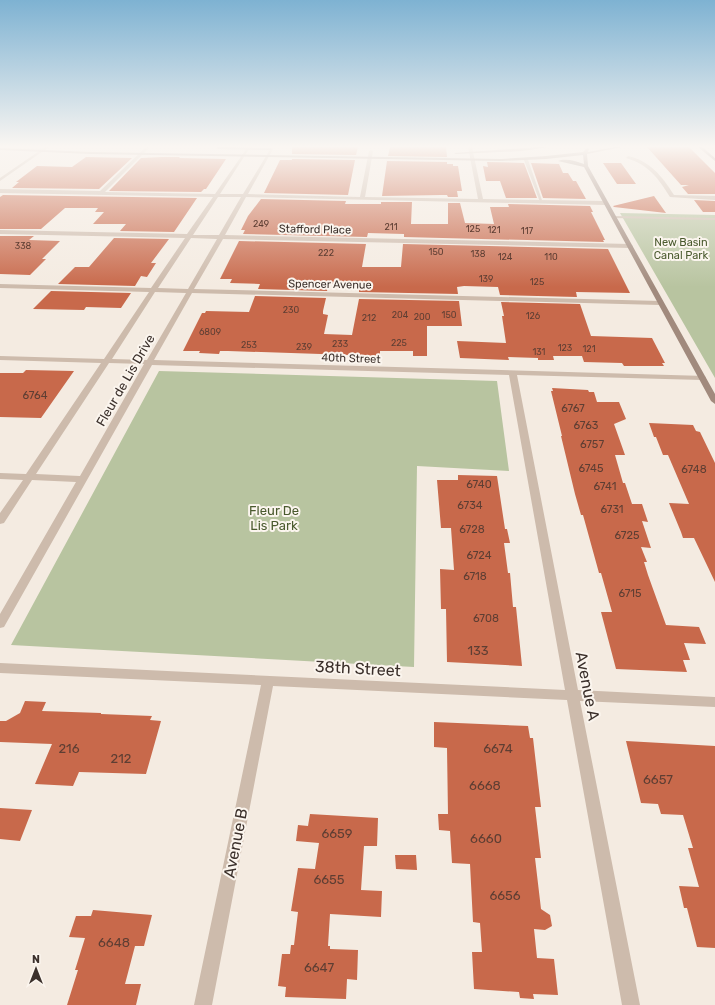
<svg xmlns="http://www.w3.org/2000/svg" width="715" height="1005" viewBox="0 0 715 1005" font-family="Rubik,sans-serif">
	<rect width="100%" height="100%" fill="#f4ebe1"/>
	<path fill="#b8c4a0" d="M620,213L715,215V378Z
		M159,371L497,381L509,471L417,466L414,667L11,645Z"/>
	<path fill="#c8694b" d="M292,147H358L356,155L292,154Z
		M390,147H446L447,157L388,156Z
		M647,147H689L715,173V194H688L682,187L689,185H681Z
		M86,157L132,158L99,189L12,188L19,182H16L37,166L72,167Z
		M162,157H180L179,158L226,159L206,189H204L201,192L109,191L141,158Z
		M292,159L355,160L348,195L264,193L280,160H292Z
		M387,161L447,162V164H453V166H458L462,191H457L458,197H448L447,195H441L382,196Z
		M487,162L524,163L537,198H506L500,181H486L483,166L488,167Z
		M531,163L559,164L563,173H568L573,181H576L586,199L543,198Z
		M603,163H621L636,184H617Z
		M3,195L197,198L174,232L120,231L126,224H93L104,212H95L98,208H65L41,229H0V197Z
		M654,196L666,213L614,207L613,206Z
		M261,199L346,201L345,204H381V202H412L411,224H448V203H460L465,223L494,224L490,207H509L508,204L590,206L593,212H591L605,240H603L604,242L404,237V234L368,233L367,237L243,234L245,230H241L248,216Z
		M694,200L715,201V212H703Z
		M0,236H34L29,240L60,241L42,259H46L30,275L0,274Z
		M114,238L169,239L151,263H156L147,277L141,276L135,286L58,284L75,267H89Z
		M239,241L366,244L362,267H401L403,244L608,249L630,293L576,292L577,297L500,295L498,287L464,286L457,287L458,294L359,292V284H329L327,291L258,289L260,284L230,283L232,279H220Z
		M51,291L131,293L121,308L86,307L84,310L33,309Z
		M255,296L326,298L323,311V314L328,315L324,334L352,335L359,299L459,301L462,326H427V356H413V351H380V356L228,351H220L219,354L199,353L200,351H183L202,313H205L206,311L249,312Z
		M501,302L580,304L591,336L652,338L665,363H662L664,366H624L622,363L584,362L582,356H553L554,360H538V358L508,357L509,360L460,358L457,341L506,343L502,316H504Z
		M26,370L74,371L41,418L0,417V373H23Z
		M552,388L588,390L589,392H594L597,402H619L626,419L614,424L625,455H615L623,483H625L632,504H642L648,522L642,521L651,548L641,547L647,562H644L648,575L666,625L699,627L706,644L684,643L690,660H683L687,672L616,669L601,612H612L601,573H599L583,515H581L575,494L561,436H562L551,391H553Z
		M649,423L693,425L696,431L700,432L715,463V582L694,538H683L681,532L669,503L689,504L668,455H663L656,437H654Z
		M458,475L497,476L505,529H507L510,543H504L508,573H510L513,607H516L522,666L447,662L446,609H441L440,569L454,570L451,528H441L437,480H458Z
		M25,701L46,702L42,711L101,713V714L152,716L150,720L161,721L146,774L79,772L73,786L35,784L52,744L0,742V721H6L20,713Z
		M434,722L528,726L530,738H533L541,807H535L541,858H535L541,909L550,915L552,926L545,930L534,929L537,958L554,959L558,995L533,994L534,999L520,998L519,992L474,989L472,952H482L480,923L473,922L470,864L452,863L450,831L439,830L438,814H448L447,748L434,747Z
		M626,741L715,746V948L697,947L687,908H684L679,886L699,887L688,848H693L683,815L661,814L658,804L641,803Z
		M0,808L32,810L20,841L0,839Z
		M310,814L378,818L377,846H364L361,890L382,891L381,917L330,914L328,946H330V949L358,950L357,980L347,979L346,999L285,997L286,987L278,986L282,954H290L291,945H294L298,912L291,911L298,868L315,869L319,843L296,841L298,825L308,826Z
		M395,855H416L417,870L396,869Z
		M93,910L152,915L144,946H135L125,984H141L136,1005H67L78,970H75L85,938L69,937L76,916H91Z"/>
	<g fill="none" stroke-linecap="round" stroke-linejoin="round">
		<path fill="#cdbbac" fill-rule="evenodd" d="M526,159L528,160L543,203L540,202L524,160Z
			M614,216L715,218V220L612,218V217Z"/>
		<path fill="#cdbbac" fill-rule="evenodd" d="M45,147H49L0,181V178Z
			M146,147H150L105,192L215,194L247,148L249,149L220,194H243L271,148L273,149L248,194L360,197L369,151L371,150L373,151L365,197L478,199L468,147H472L483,199L605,201L608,203L605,205L246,197L225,235L630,244L633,246L630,248L223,239L194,289L660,301L663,303L660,305L192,293L154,360L705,376L706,378L702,380L517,375L578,690L715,697V707L580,701L640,1005H622L567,700L273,686L212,1005H194L261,685L0,673V663L565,690L509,375L152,365L4,627L0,628V614L76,482L32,480L4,523L0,524V513L23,480L0,479V473L26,474L101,363L0,360V356L104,359L149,292L0,288V284L151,288L185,238L0,234V230L187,234L213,197L0,193V189L100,191ZM218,197H241L219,235H193ZM191,238L217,239L188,289L158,288ZM155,292L186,293L147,360L112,359ZM109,363L144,364L80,476L36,474Z
			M628,156C650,161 662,176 674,195L715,196V200L670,197C659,179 648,164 626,158Z"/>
		<path fill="#a18a7d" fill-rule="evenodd" d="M216,147L270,148L272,149L270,150L218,149Z
			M538,147H549L522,151L456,154L454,153Z
			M615,147H622L587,154L588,166L715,394V404L711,401L584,167L558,161C565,158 576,161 584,164L583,155L546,159L501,161L91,154L0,150V148L91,152L501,159L546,156L583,152L587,148L589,149L588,152Z
			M698,147H702L715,158V161Z"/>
	</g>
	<linearGradient id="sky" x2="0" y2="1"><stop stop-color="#7eb2d2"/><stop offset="0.51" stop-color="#faf6f2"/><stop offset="1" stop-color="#faf6f2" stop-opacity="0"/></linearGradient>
	<rect width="715" height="287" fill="url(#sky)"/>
	<g text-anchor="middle" stroke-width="4" stroke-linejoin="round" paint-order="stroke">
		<g font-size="9" fill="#5e3e33">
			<text x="261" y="227">249</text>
			<text x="391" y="230">211</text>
			<text x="473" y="232">125</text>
			<text x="494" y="233">121</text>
			<text x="527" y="234">117</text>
			<text x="23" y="249">338</text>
			<text x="436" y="255">150</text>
			<text x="326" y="256">222</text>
			<text x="478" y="257">138</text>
			<text x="505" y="260">124</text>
			<text x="551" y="260">110</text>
			<text x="486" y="282">139</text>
			<text x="537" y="285">125</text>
			<text x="291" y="313">230</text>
			<text x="400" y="318">204</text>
			<text x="449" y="318">150</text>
			<text x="533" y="319">126</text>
			<text x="422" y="320">200</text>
			<text x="369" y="321">212</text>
			<text x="210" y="335">6809</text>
			<text x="399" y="346">225</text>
			<text x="340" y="347">233</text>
			<text x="249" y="348">253</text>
			<text x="304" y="350">239</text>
			<text x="565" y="351">123</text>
			<text x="589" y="352">121</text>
			<text x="539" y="355">131</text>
		</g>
		<g font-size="11" fill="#3b302b" stroke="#fbf5ee">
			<text transform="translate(315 229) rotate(1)" y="4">Stafford Place</text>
			<text transform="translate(330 284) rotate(1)" y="4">Spencer Avenue</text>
			<text transform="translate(351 358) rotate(2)" y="4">40th Street</text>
		</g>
		<g font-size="11" fill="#4a5a2e" stroke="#fbf5ee">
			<text x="681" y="246">New Basin<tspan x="681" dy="13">Canal Park</tspan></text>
		</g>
		<g font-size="11" fill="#5e3e33">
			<text x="35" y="399">6764</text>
			<text x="573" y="412">6767</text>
			<text x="586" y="429">6763</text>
			<text x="592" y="448">6757</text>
			<text x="591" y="472">6745</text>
			<text x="694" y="473">6748</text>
			<text x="479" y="488">6740</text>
			<text x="605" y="490">6741</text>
			<text x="470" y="509">6734</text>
			<text x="612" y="513">6731</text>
			<text x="472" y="533">6728</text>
			<text x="627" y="539">6725</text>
			<text x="479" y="559">6724</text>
			<text x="475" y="580">6718</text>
			<text x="630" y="597">6715</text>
			<text x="486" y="622">6708</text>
		</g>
		<g font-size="13" fill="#3b302b" stroke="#fbf5ee">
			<text transform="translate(125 380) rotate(-60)" y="5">Fleur de Lis Drive</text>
		</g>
		<g font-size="13" fill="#4a5a2e" stroke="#fbf5ee">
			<text x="274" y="515">Fleur De<tspan x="274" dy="15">Lis Park</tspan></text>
		</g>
		<g font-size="13" fill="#5e3e33">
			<text x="478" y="655">133</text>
			<text x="69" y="753">216</text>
			<text x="498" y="753">6674</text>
			<text x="121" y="763">212</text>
			<text x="658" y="784">6657</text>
			<text x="485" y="790">6668</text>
			<text x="337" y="838">6659</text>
			<text x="486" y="843">6660</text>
			<text x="329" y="884">6655</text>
			<text x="505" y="900">6656</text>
			<text x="114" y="947">6648</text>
			<text x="319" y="972">6647</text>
		</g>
		<g font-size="16" fill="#3b302b" stroke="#fbf5ee">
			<text transform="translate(358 668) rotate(3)" y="6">38th Street</text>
			<text transform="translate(588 686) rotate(79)" y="6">Avenue A</text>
			<text transform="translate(235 843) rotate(-79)" y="6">Avenue B</text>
		</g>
	</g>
	<g transform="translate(36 969)" stroke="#fbf5ee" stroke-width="3" paint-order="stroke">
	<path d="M0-3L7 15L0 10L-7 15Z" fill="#3b302b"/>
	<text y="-6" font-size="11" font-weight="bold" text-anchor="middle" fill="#3b302b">N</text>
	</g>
</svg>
